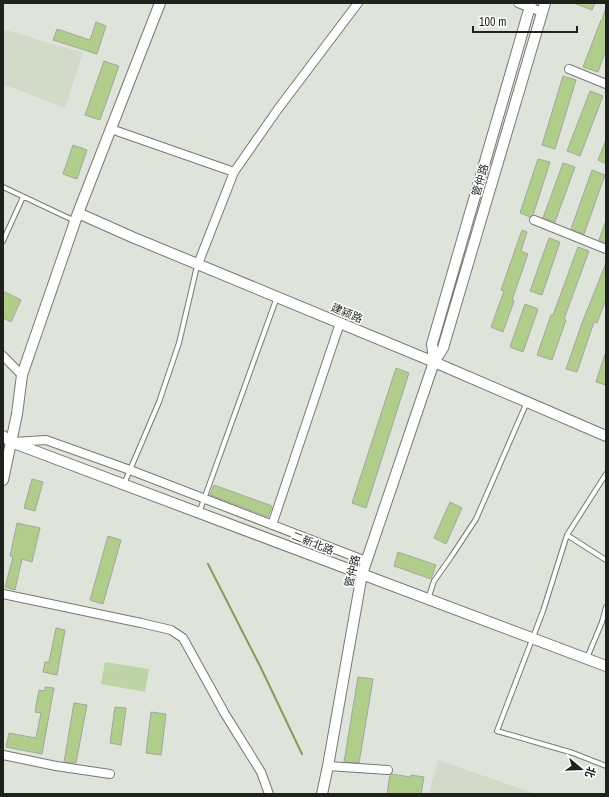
<svg xmlns="http://www.w3.org/2000/svg" width="609" height="797" viewBox="0 0 609 797" font-family="'Archivo Narrow','Noto Sans SC',sans-serif">
	<rect width="100%" height="100%" fill="#dfe4da"/>
	<path fill="#d2dac9" d="M3,29L83,53L65,108L3,84Z
		M438,760L536,794H429Z"/>
	<path fill="#bfd4a6" d="M105,662L149,669L145,692L101,684Z"/>
	<g fill="none" stroke-linecap="round" stroke-linejoin="round">
		<path stroke="#829d5e" stroke-width="2" d="M208,564L261,668L302,754"/>
	</g>
	<path fill="#b0cd8c" stroke="#a3a89e" d="M574,3H595L592,10Z
		M605,10H606V49L598,72L583,67L601,20H602Z
		M96,22L106,26L97,54L53,40L57,29L90,40Z
		M104,61L119,66L100,120L85,115Z
		M563,76L576,80L555,149L542,145Z
		M590,91L603,96L580,156L567,151Z
		M606,140V164L598,160Z
		M73,145L87,150L77,179L63,174Z
		M538,159L550,162L533,215L530,217L520,213Z
		M563,163L575,167L555,222L543,218Z
		M592,170L605,175L584,234L571,229Z
		M605,223H606V243L599,240Z
		M522,230L527,232L521,251L528,254L512,300L514,301L503,332L491,327L504,291L501,290Z
		M549,238L560,242L542,295L530,291Z
		M578,247L589,251L564,319L566,320L552,360L537,355L551,315H553Z
		M606,263V299L597,323L594,322L577,372L566,369L582,323Z
		M3,291L21,300L11,322L3,318Z
		M525,304L538,309L523,352L510,347Z
		M605,354H606V385L596,382Z
		M396,368L409,373L366,508L352,503Z
		M32,479L43,482L35,511L24,508Z
		M214,485L272,506L268,517L210,495Z
		M450,502L462,508L446,544L434,538Z
		M17,523L40,528L32,562L22,559L15,590L5,587L13,557L10,556Z
		M108,536L121,540L103,604L90,600Z
		M398,552L436,565L431,579L394,566Z
		M56,628L65,630L57,675L43,672L45,662H49Z
		M358,677L373,679L359,763L344,762Z
		M45,687L54,688L42,754L6,747L9,733L36,738L41,713L35,712L39,690L45,691Z
		M74,703L87,705L76,763L64,762Z
		M115,707L126,708L121,745L110,743Z
		M151,712L166,714L161,755L146,753Z
		M392,774L410,777L411,775L424,777L421,794H387L390,775Z"/>
	<g fill="none" stroke-linecap="round" stroke-linejoin="round">
		<g stroke="#767a71" stroke-width="6">
			<path id="service" d="M3,187L75,221
				M3,241L23,197
				M606,474L567,535L543,611L497,731L573,753L606,766
				M124,484L159,402L179,343L197,266
				M199,513L277,297
				M567,535L606,560
				M428,599L434,581L451,557L476,519L527,402
				M587,658L602,622L606,607"/>
		</g>
		<g stroke="#767a71" stroke-width="10">
			<path id="minor" d="M518,3L542,12
				M569,69L606,84
				M111,129L234,172
				M534,220L606,249
				M198,264L234,172L278,109L358,3
				M3,356L22,375
				M13,442L46,440L130,470L366,561
				M272,525L340,323
				M3,594L141,623L171,630L183,638L225,714L261,772L269,794
				M3,755L56,766L110,774
				M328,766L388,770"/>
		</g>
		<g stroke="#767a71" stroke-width="12">
			<path id="tertiary" d="M531,3L432,344L434,362L443,348L545,3
				M78,213L132,237L434,362L606,436
				M3,436L11,442L606,666
				M3,480L17,414L22,375L78,213L160,3
				M322,794L328,766L362,574L434,362"/>
		</g>
		<use href="#service" stroke="#fff" stroke-width="4"/>
		<use href="#minor" stroke="#fff" stroke-width="8"/>
		<use href="#tertiary" stroke="#fff" stroke-width="10"/>
	</g>
	<g text-anchor="middle" stroke-width="3" stroke-linejoin="round" paint-order="stroke">
		<g font-size="11" fill="#1f211d" stroke="#fff">
			<text transform="translate(480 180) rotate(-74)" y="4">管仲路</text>
			<text transform="translate(347 313) rotate(23)" y="4">建颍路</text>
			<text transform="translate(313 543) rotate(21)" y="4">二新北路</text>
			<text transform="translate(352 571) rotate(-76)" y="4">管仲路</text>
		</g>
	</g>
	<rect width="609" height="797" fill="none" stroke="#1f211d" stroke-width="8"/>
	<g transform="translate(581 769) rotate(109)" stroke="#ffffff" stroke-width="3" paint-order="stroke">
	<path d="M0-3L7 15L0 10L-7 15Z" fill="#1f211d"/>
	<text y="-6" font-size="11" font-weight="bold" text-anchor="middle" fill="#1f211d">北</text>
	</g>
	<path d="M473 26v6h104v-6" fill="none" stroke="#1f211d" stroke-width="2"/>
	<text x="479" y="26" font-size="12" fill="#1f211d" stroke="#ffffff" stroke-width="3" paint-order="stroke">100 m</text>
</svg>
